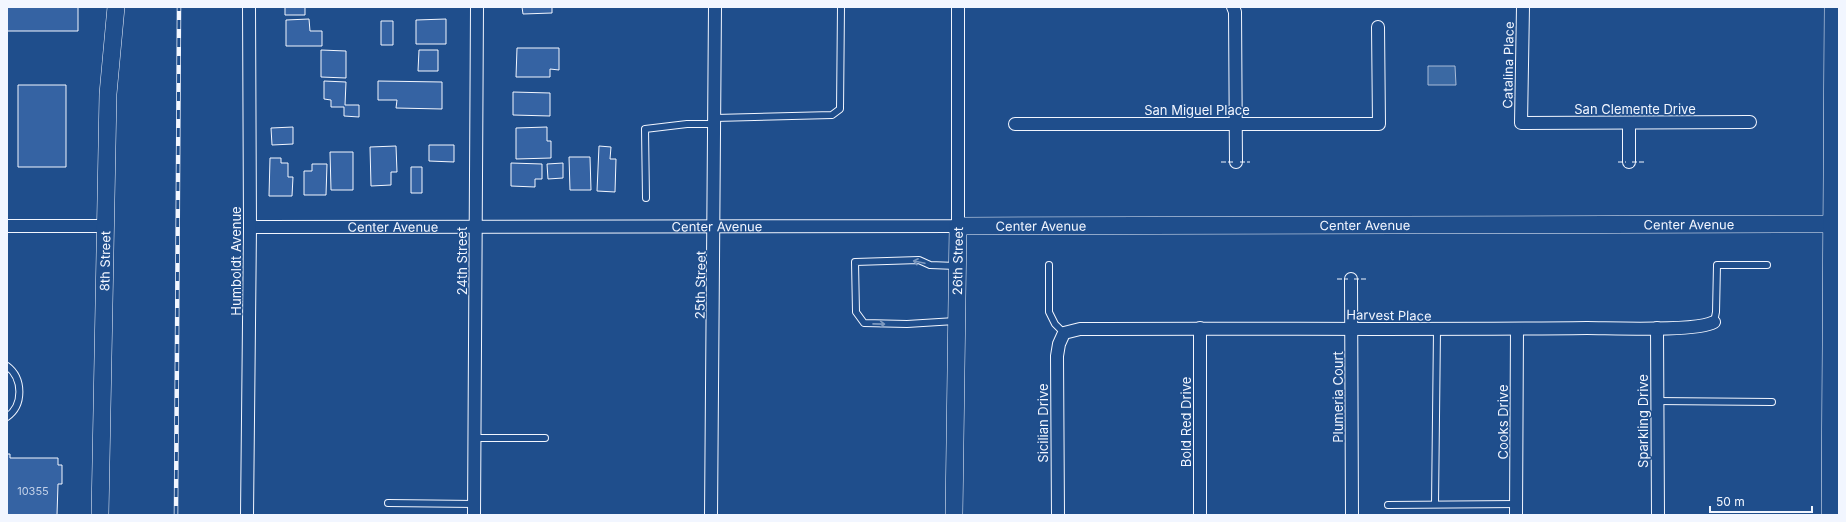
<svg xmlns="http://www.w3.org/2000/svg" width="1846" height="522" viewBox="0 0 1846 522" font-family="Inter,sans-serif">
	<rect width="100%" height="100%" fill="#1f4e8c"/>
	<path fill="#3b69a3" stroke="#a8bbd7" d="M1428,66H1455L1456,85H1428Z"/>
	<path fill="#3563a3" stroke="#f2f6ff" d="M7,7H78V31H7Z
		M285,7H305V15H285Z
		M522,7H552V13L523,14Z
		M309,19L310,31H322V46H286V20Z
		M446,19V44H416V20Z
		M381,21H393V45H381Z
		M517,48H559V70L550,69V77H516Z
		M321,50L346,51V78L321,77Z
		M419,50H438V71H418Z
		M324,81L346,82L345,105H359V117L344,116V107H331V100L324,99Z
		M378,81L442,82V109L396,108L397,100H378Z
		M18,85H66V167H18Z
		M513,92L550,93V116L513,115Z
		M293,127V144L272,145L271,128Z
		M547,127V141H551V158L516,159V128Z
		M429,145H454V162L429,161Z
		M396,146L397,172H391V185L371,186L370,147Z
		M599,146L611,147L610,159H616L615,192L597,191Z
		M330,152H353V190H331Z
		M569,157H590L591,190H570Z
		M270,158H281V163H288V177H293L292,196H269Z
		M511,163L542,164V179H535V187L511,186Z
		M563,163V178L548,179L547,164Z
		M312,164H327L326,195H304V171H312Z
		M411,167H422V193H411Z
		M7,454H10V458H58V465H62V484H58L57,515H7Z"/>
	<g fill="none" stroke-linecap="round" stroke-linejoin="round">
		<g stroke="#f2f6ff" stroke-width="8">
			<path id="lane" d="M715,118L832,115L840,109L841,7
				M646,198L645,129L687,124H715
				M1049,265V312L1055,324L1064,333
				M955,321L907,324L864,323L856,312L855,262L919,260L930,265L956,266
				M1714,322L1716,312L1717,265H1767
				M7,366C23,378 24,405 7,417
				M1657,401L1772,402
				M475,438H545
				M388,503L474,504
				M1435,504L1437,330
				M1388,505L1516,504"/>
		</g>
		<g stroke="#f2f6ff" stroke-width="14">
			<g id="street">
				<path d="M1233,7L1235,12L1236,162"/>
				<path d="M1523,7L1521,123L1750,122"/>
				<path d="M1629,123V162"/>
				<path d="M1015,124H1379L1378,27"/>
				<path d="M7,226H104"/>
				<path id="s1" d="M250,227L958,226V7"/>
				<path d="M1351,279L1352,515"/>
				<path d="M1200,328V515"/>
				<path d="M1657,328L1658,515"/>
				<path d="M247,515L250,227L249,7"/>
				<path d="M474,515L477,7"/>
				<path d="M711,515L715,7"/>
				<path d="M1058,515L1057,356L1059,344L1064,333L1080,329C1249,328 1418,330 1587,328C1611,328 1697,332 1714,322"/>
				<path d="M1516,515L1517,329"/>
			</g>
		</g>
		<g stroke="#f2f6ff" stroke-width="18">
			<g id="secondary">
				<path id="s2" d="M100,515L108,94L116,7"/>
				<path id="s3" d="M954,515L958,226L1832,224"/>
				<path d="M1830,515L1833,7"/>
			</g>
		</g>
		<use href="#lane" stroke="#1f4e8c" stroke-width="6"/>
		<use href="#street" stroke="#1f4e8c" stroke-width="12"/>
		<use href="#secondary" stroke="#1f4e8c" stroke-width="17"/>
		<g stroke="#f2f6ff" stroke-width="4.5">
			<path id="rail" d="M176,515L179,7"/>
		</g>
		<use href="#rail" stroke="#1f4e8c" stroke-width="3" stroke-dasharray="9" stroke-linecap="butt"/>
		<path stroke="#f2f6ff" stroke-width="1" stroke-dasharray="5 2" stroke-linecap="butt" d="M1221,162H1234
			M1240,162H1250
			M1618,162H1626
			M1632,162H1646
			M1337,279H1348
			M1354,279H1368"/>
	</g>
	<defs><path id="oneway-shaft" d="M-6 0H5M1.5-3L5.5 0L1.5 3" fill="none" stroke-width="1.6" stroke-linecap="round" stroke-linejoin="round"/></defs>
	<g stroke="#7e9ac0">
		<use href="#oneway-shaft" transform="translate(919 262) rotate(-168)"/>
		<use href="#oneway-shaft" transform="translate(879 324) rotate(1)"/>
	</g>
	<g text-anchor="middle" stroke-width="3" stroke-linejoin="round" paint-order="stroke">
		<g font-size="11" fill="#c3d1e8">
			<text x="33" y="495">10355</text>
		</g>
		<g font-size="13" fill="#f2f6ff" stroke="#1f4e8c">
			<text transform="translate(1508 65) rotate(-89)" y="5">Catalina Place</text>
			<text x="1635" y="114">San Clemente Drive</text>
			<text x="1197" y="115">San Miguel Place</text>
			<text dy="5" stroke="none"><textPath href="#s3" startOffset="696">Center Avenue</textPath></text>
			<text dy="5" stroke="none"><textPath href="#s3" startOffset="372">Center Avenue</textPath></text>
			<text dy="5" stroke="none"><textPath href="#s3" startOffset="1020">Center Avenue</textPath></text>
			<text dy="5" stroke="none"><textPath href="#s1" startOffset="467">Center Avenue</textPath></text>
			<text dy="5" stroke="none"><textPath href="#s1" startOffset="143">Center Avenue</textPath></text>
			<text dy="5" stroke="none"><textPath href="#s2" startOffset="254">8th Street</textPath></text>
			<text transform="translate(236 261) rotate(-90)" y="5">Humboldt Avenue</text>
			<text transform="translate(462 261) rotate(-90)" y="5">24th Street</text>
			<text dy="5" stroke="none"><textPath href="#s3" startOffset="254">26th Street</textPath></text>
			<text transform="translate(700 285) rotate(-89)" y="5">25th Street</text>
			<text transform="translate(1389 315) rotate(1)" y="5">Harvest Place</text>
			<text transform="translate(1338 397) rotate(-90)" y="5">Plumeria Court</text>
			<text transform="translate(1643 421) rotate(-90)" y="5">Sparkling Drive</text>
			<text transform="translate(1186 422) rotate(-90)" y="5">Bold Red Drive</text>
			<text transform="translate(1503 422) rotate(-90)" y="5">Cooks Drive</text>
			<text transform="translate(1043 423) rotate(-90)" y="5">Sicilian Drive</text>
		</g>
	</g>
	<rect width="1846" height="522" fill="none" stroke="#f2f6ff" stroke-width="16"/>
	<path d="M1710 506v6h102v-6" fill="none" stroke="#f2f6ff" stroke-width="2"/>
	<text x="1716" y="506" font-size="12" fill="#f2f6ff" stroke="#1f4e8c" stroke-width="3" paint-order="stroke">50 m</text>
</svg>
